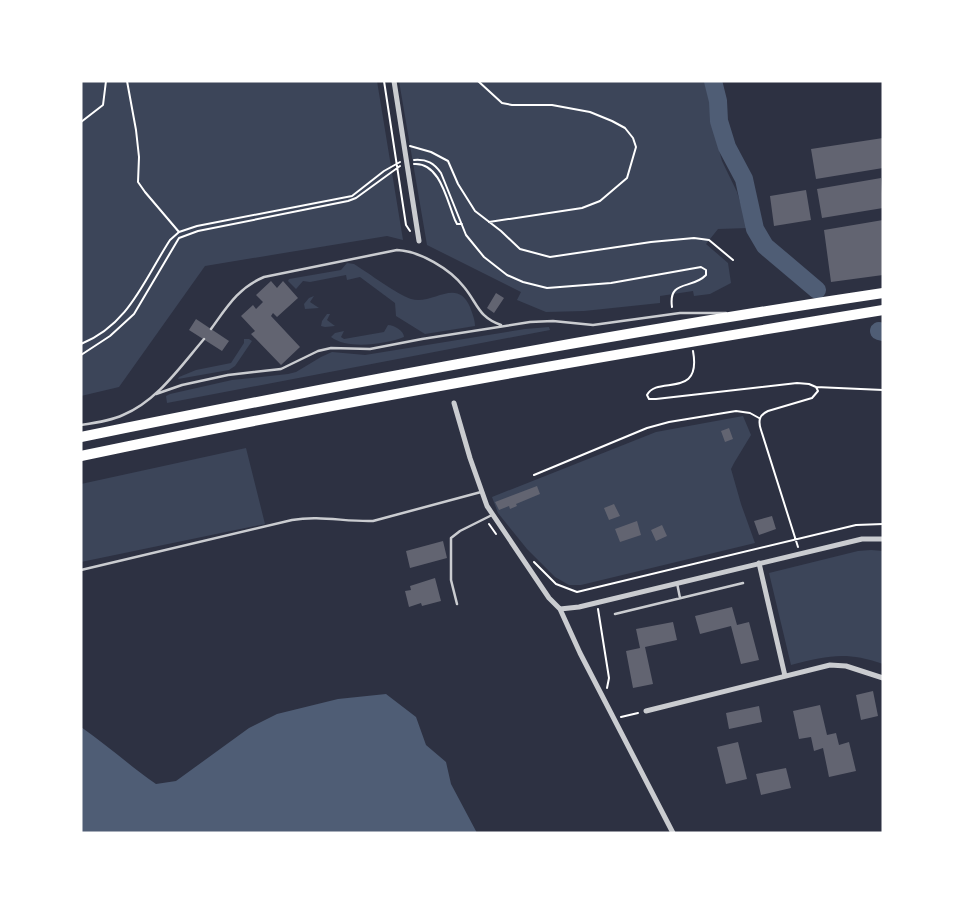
<svg xmlns="http://www.w3.org/2000/svg" width="964" height="914" viewBox="0 0 964 914" font-family="Karla,sans-serif">
	<rect width="100%" height="100%" fill="#2d3142"/>
	<path fill="#3c4559" d="M81,81H377L403,240L387,236L205,266L119,387L81,396Z
		M399,81H704L710,103L714,132L722,161L737,192L748,228L718,229L706,244L728,263L731,283L710,294L694,296L693,291L660,296V303L584,311L546,312L517,300L521,292L427,245Z
		M347,263L354,264C370,274 395,293 411,299C432,306 457,276 470,307C472,313 475,319 475,326L425,334L396,316L395,303L360,277L347,280L346,275L310,282L303,281L296,289L288,281L289,279L341,270Z
		M314,296L310,302L319,308L305,309L304,304L309,298Z
		M327,314H330L327,320L335,326L325,327L321,326L322,321Z
		M388,325C394,325 404,331 404,337C386,344 348,350 331,337L335,333L344,331L341,337L344,339L384,332Z
		M549,327L550,330L167,403L166,396L170,394L232,380L288,374L296,372L321,357L332,352L365,355L525,329Z
		M244,339H249L252,341L235,366L229,370L178,379L179,377L196,370L231,363L244,343Z
		M743,416L751,435L734,463L731,469L741,504L755,543L581,585H569L555,577L527,549L498,513L492,497L656,432Z
		M246,448L265,524L81,562V484Z
		M871,550L883,551V664C845,651 828,656 791,665L769,573L858,551Z"/>
	<path fill="#4f5d75" d="M386,694L416,717L426,745L446,762L451,784L477,833H81V727C107,745 130,766 156,784L176,781L249,728L277,714L338,699Z"/>
	<g fill="none" stroke-linecap="round" stroke-linejoin="round">
		<path stroke="#4f5d75" stroke-width="18" d="M713,81L718,101L719,121L727,147L744,179L755,229L765,246L817,290
			M879,331L883,332"/>
	</g>
	<path fill="#626471" d="M883,138V168L816,179L811,149Z
		M881,178L883,208L822,218L817,189Z
		M806,190L811,220L774,226L770,196Z
		M883,220V275L831,282L824,230Z
		M271,281L277,288L283,281L298,298L277,317L273,313L271,316L300,347L281,365L251,334L255,331L241,316L253,305L256,309L263,302L256,295Z
		M496,293L504,298L494,313L487,308Z
		M196,319L229,341L222,351L189,330Z
		M729,428L733,439L725,442L721,431Z
		M537,486L540,494L516,504L517,506L510,509L509,506L499,510L495,502Z
		M614,504L620,516L609,520L604,508Z
		M772,516L776,529L759,535L754,521Z
		M637,521L641,535L620,542L615,529Z
		M662,525L667,536L656,541L651,530Z
		M443,541L447,558L410,568L406,551Z
		M435,578L441,601L422,606L421,603L409,607L405,591L411,590L410,586Z
		M732,607L737,625L749,622L759,660L741,664L731,626L700,634L695,616Z
		M673,622L677,640L645,647L653,684L633,688L626,651L640,648L636,629Z
		M873,691L878,716L861,720L856,695Z
		M820,705L827,735L836,733L839,745L849,742L856,771L829,777L823,748L814,751L811,737L799,739L793,711Z
		M759,706L762,722L729,729L726,713Z
		M738,742L747,779L726,784L717,747Z
		M786,768L791,788L761,795L756,774Z"/>
	<g fill="none" stroke-linecap="round" stroke-linejoin="round">
		<path stroke="#fff" stroke-width="2" d="M127,81L136,130L139,157L138,182L145,192L179,232
			M384,81L406,225L410,231
			M478,81L502,103L512,105H552L590,112L612,121L625,128L633,138L636,147L627,178L600,201L582,208L489,222
			M81,122L103,105L106,81
			M410,146L431,152L448,161L458,184L475,211L501,231L520,249L550,257L651,242L694,238L709,240L733,260
			M414,160C427,159 434,163 441,173L466,235L484,257L507,275L523,282L547,288L560,287L611,283L701,267L706,270V275C692,290 668,279 672,307
			M414,164C440,162 447,201 455,220L457,224H462
			M81,344C129,325 144,280 170,240L179,232L197,226L352,196L384,171L400,162
			M693,351C702,400 657,375 647,395L649,399H656L797,383L809,384L816,387L818,391L812,398L768,411C759,415 758,421 761,430L798,547
			M81,355L110,336L134,314L179,238L198,231L348,201L356,198L400,166
			M816,387L883,390
			M534,475L647,428L669,422L736,411L750,413L759,418
			M489,524L496,534
			M534,562L556,584L577,592L856,525L883,524
			M598,609L609,678L607,688
			M621,717L638,713"/>
		<path stroke="#caccd0" stroke-width="2.5" d="M211,329C227,307 238,288 264,277L397,250C420,251 450,269 464,287C478,304 478,317 501,325
			M156,394L182,385L228,375L281,369L318,351L331,348L370,349L422,339L530,322L553,321L593,325L680,313H726
			M81,425C95,423 110,421 123,415C157,401 180,367 204,339
			M81,570L292,520C320,515 345,522 373,521L481,492
			M677,583L680,598
			M457,604L451,580V538L460,531L492,515
			M615,614L743,583"/>
		<path stroke="#caccd0" stroke-width="5" d="M394,81L419,241
			M454,403L470,458L487,506L549,598L560,609L580,653L673,833
			M759,563L785,676
			M560,609L579,607L862,539H883
			M646,711L830,665L846,666L883,678"/>
		<path stroke="#fff" stroke-width="10" d="M81,437C347,383 614,333 883,293
			M81,456C347,400 615,354 883,310"/>
	</g>
	<rect width="964" height="914" fill="none" stroke="#ffffff" stroke-width="165"/>
</svg>
